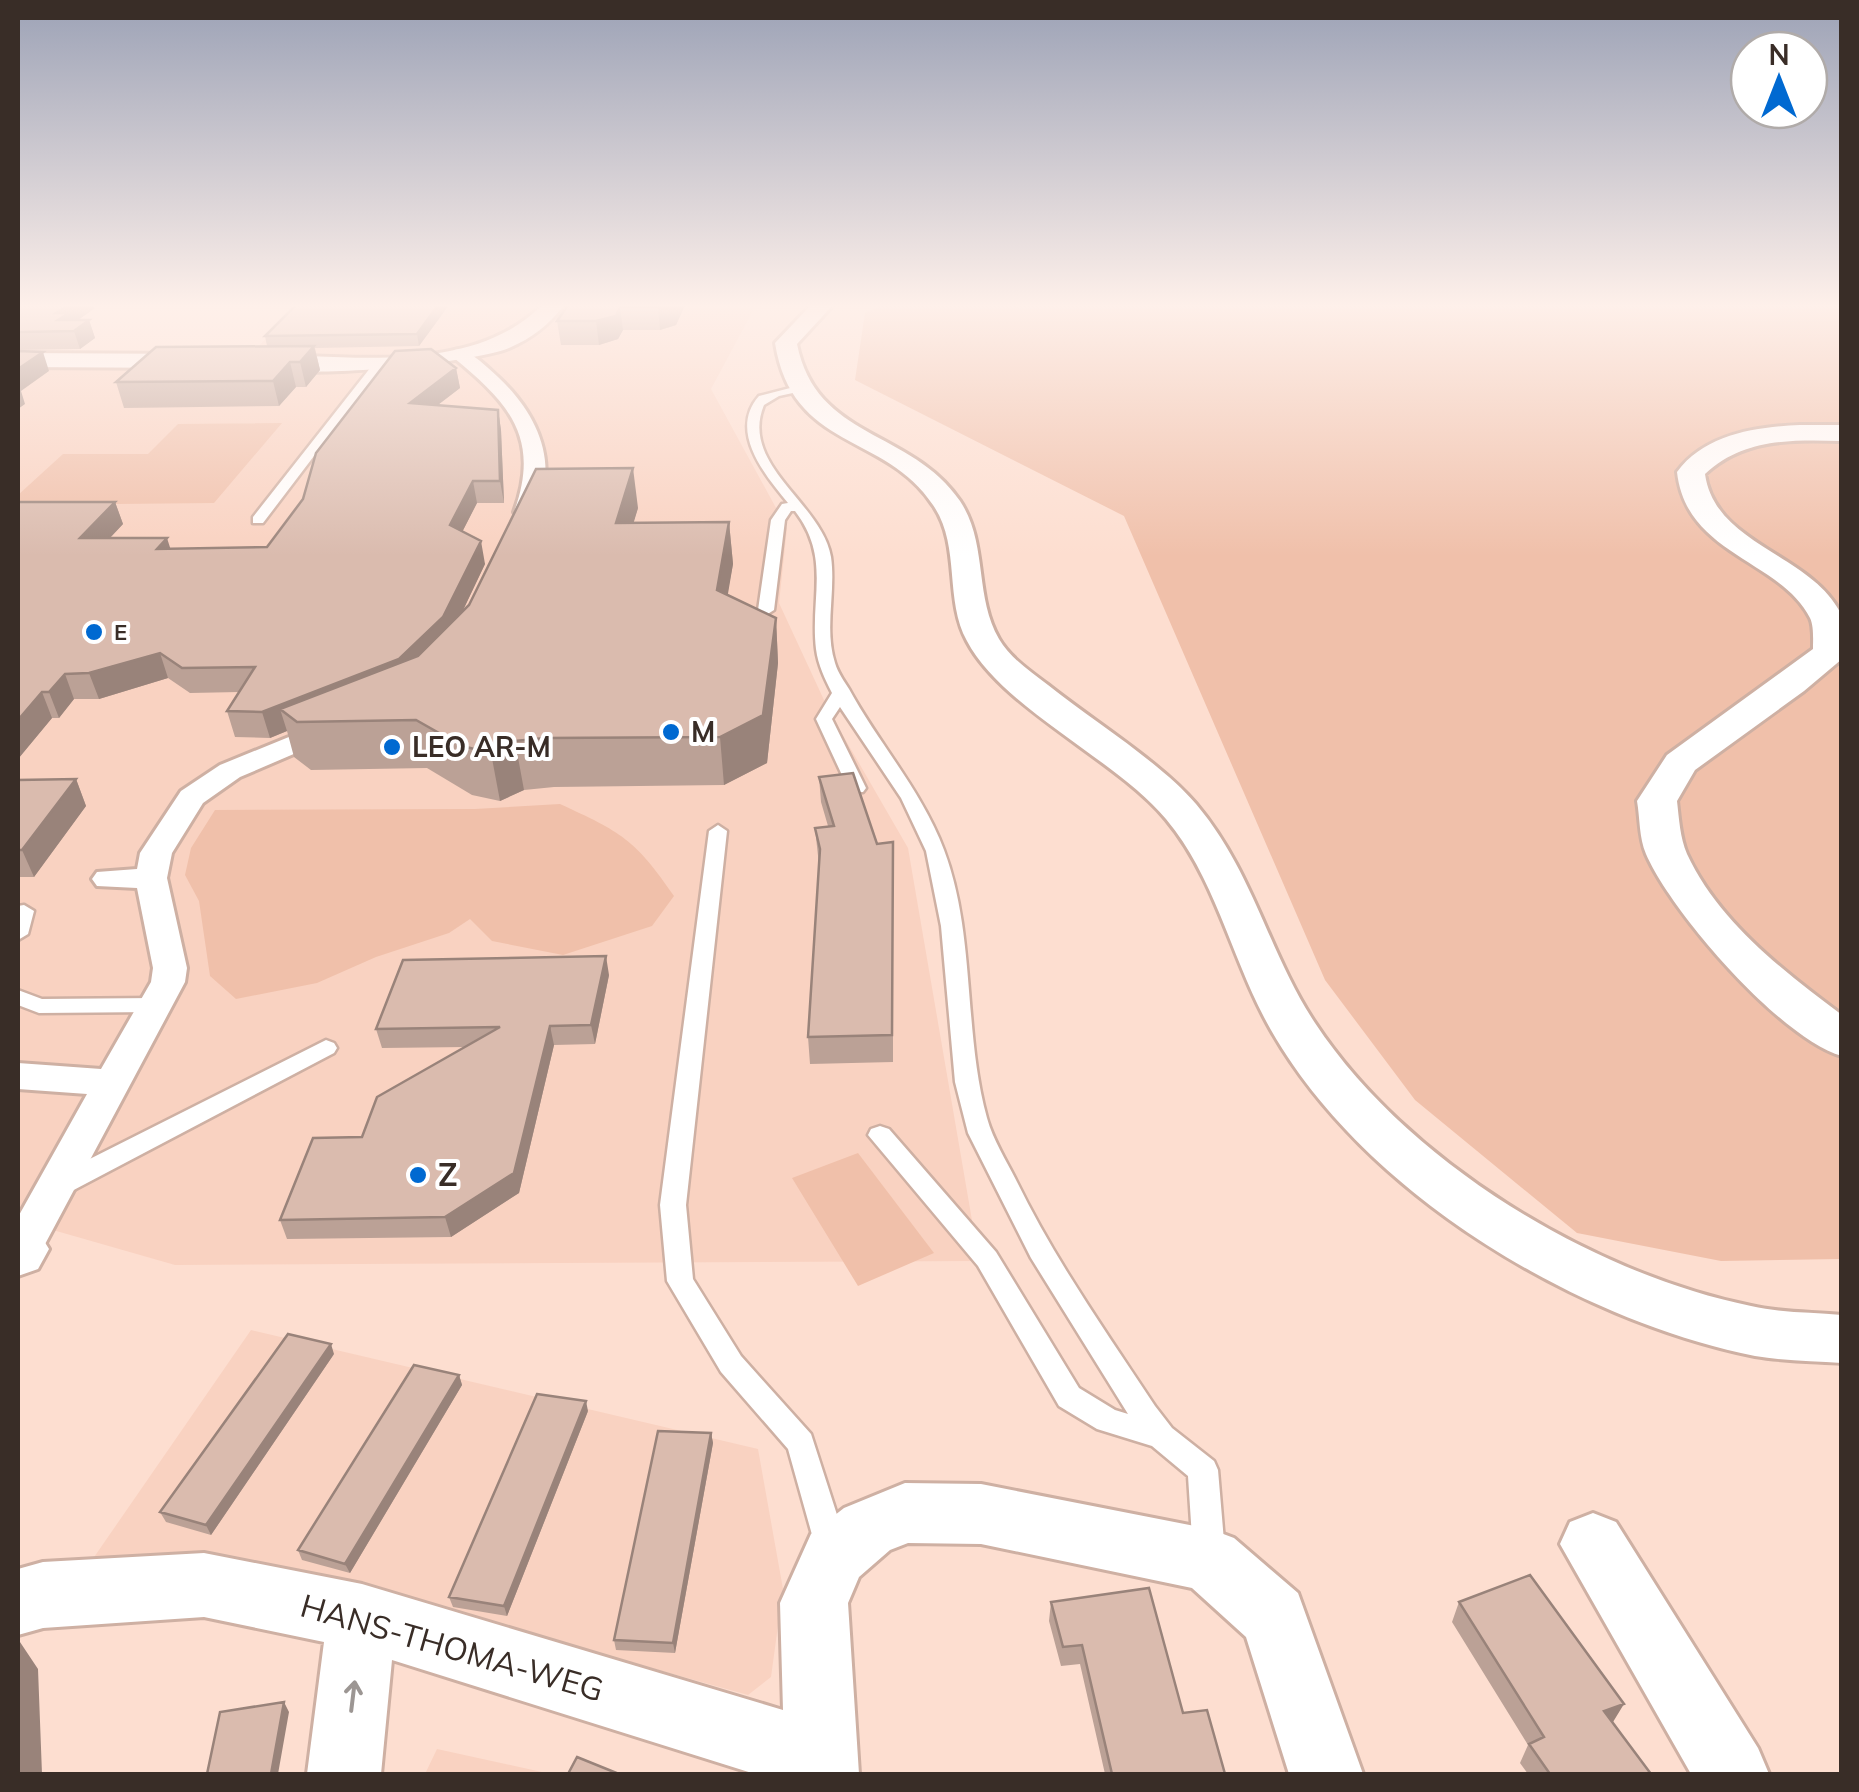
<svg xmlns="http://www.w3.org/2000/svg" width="1859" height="1792" viewBox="0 0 1859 1792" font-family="Mulish,sans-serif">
	<rect width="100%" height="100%" fill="#fdded0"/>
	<path fill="#f9d2c1" d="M296,305H756L711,389L787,528L779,603L830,713L908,848L979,1261L175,1265L18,1220V366L240,367Z
		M251,1330L758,1449L783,1589L771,1677L748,1695L394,1596L90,1563Z
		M437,1749L551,1774H425Z"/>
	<path fill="#f0c0aa" d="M882,305H1841V1259L1721,1261L1577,1233L1415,1100L1325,980L1124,516L855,380L865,313Z
		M282,423L214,503L18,505V495L63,454H148L178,424Z
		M560,804C621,832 635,839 674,896L652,926L563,955L492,941L470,919L449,933L376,957L317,983L236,999L210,976L199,901L185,875L191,848L215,810L475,809Z
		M858,1153L934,1253L858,1286L792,1178Z"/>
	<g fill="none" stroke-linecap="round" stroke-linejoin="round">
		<g stroke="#ceb0a3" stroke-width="5">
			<path id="service" d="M378,358L387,360L263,523H253V517Z
				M798,386L804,389L802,391L779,396L764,405C739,465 822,503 831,557C836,592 824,629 835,663C838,673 844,681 849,689C877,741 922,791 944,850C976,935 963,1031 987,1118C993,1140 1006,1160 1016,1180C1055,1260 1106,1332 1155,1406L1172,1428L1214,1461L1218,1470L1225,1553L1220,1563L1209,1568L1198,1563L1193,1553L1188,1476L1152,1446L1097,1429L1059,1406L978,1266L868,1135L871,1129L880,1126L889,1129L996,1252L1079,1388L1115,1410L1128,1414L1031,1258L968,1133L955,1082L941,926L926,851L901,798L840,707L832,719L866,788L863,792H851L848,788L816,719L832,693C825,679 818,665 816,649C810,597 831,558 795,511H791L785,520L774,610L766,615L758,610L771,520L782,504L788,503C765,475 728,431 759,396Z
				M718,825L727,831L686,1205L693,1279L741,1356L811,1434L848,1549L843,1559L832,1564L821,1559L816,1549L788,1449L721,1372L667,1281L660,1205L709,831Z
				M24,905L34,911L28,934L18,940V906Z
				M18,990L42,999L155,998L166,1005L155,1012L39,1013L18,1005Z
				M326,1040L334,1043L337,1048L334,1053L68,1193L59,1195L50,1193L47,1186L50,1179Z"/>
		</g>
		<g stroke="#ceb0a3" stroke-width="6">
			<path id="pedestrian" d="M460,349C474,354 486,366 498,377C537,413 562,466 533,517L525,519L514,512C541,438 509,403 454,358V350Z
				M328,721L342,729L338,735L240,777L203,803L172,853L167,878L187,968L185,982L36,1261L18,1264V1217L87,1094L18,1089V1063L101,1069L151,982L153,968L137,888L97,886L92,879L97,872L137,869L140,853L181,791L220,765Z"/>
		</g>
		<g stroke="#ceb0a3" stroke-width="6">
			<path id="minor" d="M542,305H564C549,325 532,338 509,348C474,363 272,385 248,361L260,354C350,356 473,375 542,305Z
				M811,305H833L797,344C816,440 911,429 960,501C988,543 974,596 999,639C1010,658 1031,672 1048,685C1093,721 1160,762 1196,804C1254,873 1268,952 1315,1023C1406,1161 1590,1273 1751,1306C1781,1313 1811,1312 1842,1315V1363C1813,1361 1784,1361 1755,1356C1573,1319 1364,1193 1271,1030C1232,962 1217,880 1166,819C1116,759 1002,708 967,641C944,599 961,545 933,505C885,432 792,451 775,343Z
				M18,353L199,354L211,361L199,368L18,367Z
				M1800,425H1842V441C1791,440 1744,438 1705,474C1715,545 1809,553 1840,612C1846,624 1842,646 1842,659L1804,691L1695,770L1677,801C1679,818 1680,838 1687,854C1718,921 1784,972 1842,1015V1056C1781,1039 1671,912 1646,854C1639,838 1640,818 1637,801L1667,755L1813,649C1813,640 1814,626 1810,618C1781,560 1686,555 1677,472C1705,434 1756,427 1800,425Z
				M18,1224L38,1231L49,1249L38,1269L18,1276Z
				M905,1483L981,1484L1210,1529L1234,1538L1298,1593L1363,1774H1289L1246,1637L1192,1588L981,1544L908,1543L890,1550L859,1577L848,1603L859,1774H755L392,1660L381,1774H307L324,1642L204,1617L43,1628L18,1635V1569L43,1562L204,1553L362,1584L783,1710L780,1603L811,1534L844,1508Z
				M1593,1513L1616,1522L1758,1748L1769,1774H1691L1560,1544L1570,1522Z"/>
		</g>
		<use href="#service" fill="#fff" fill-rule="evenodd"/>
		<use href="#pedestrian" fill="#fff" fill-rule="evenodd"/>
		<use href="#minor" fill="#fff" fill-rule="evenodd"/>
	</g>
	<path fill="#bba196" d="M18,305L95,308L78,320H89L95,338L80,349L18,350Z
		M296,305H449L419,346L315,348L320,370L306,387H296L279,406L124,408L116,382L267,346L265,336Z
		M568,305H685L676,325L660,330H623L618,339L599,345H561L557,321Z
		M456,368L460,388L438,405L498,410L501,430L504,503H477L462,532L485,564L462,612L638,508L633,523L729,522L733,564L727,595L776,618L778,663L767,763L724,785L554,787L524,790L500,801L472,795L427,768L311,770L294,757L287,731L270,738L235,737L227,711L239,692L190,693L168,678L99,699H74L59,718H52L18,759V502H115L123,524L110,538L170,549L267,547Z
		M819,777L877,844L893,842V1062L810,1064L808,1037L819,865L815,828L828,826L821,802Z
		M76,779L86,806L34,877H18V780Z
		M609,975L595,1044L554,1045L519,1193L451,1237L287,1239L280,1220L362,1137L466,1047L382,1048L376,1029Z
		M334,1354L211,1535L166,1522L160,1512Z
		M459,1375L462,1385L350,1573L302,1560L298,1550Z
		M588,1411L507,1616L453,1607L449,1597Z
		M711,1433L713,1443L675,1653L616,1650L614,1640Z
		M1051,1602L1183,1713L1225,1774H1105L1080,1664L1061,1666L1049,1621Z
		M1459,1602L1613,1723L1651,1774H1528L1520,1763L1528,1745L1452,1622Z"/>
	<path fill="#99837a" d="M64,305H94L95,308L72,324L89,320L95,338L80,349L74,331H61L56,313Z
		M438,305H449L419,346L417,334Z
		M665,305H685L676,325L660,330L658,307Z
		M620,307L623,330L618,339L599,345L596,321Z
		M314,346L320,370L306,387L300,362Z
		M43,352L49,371L21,391L25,404L18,409V369Z
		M290,362L296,387L279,406L273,381Z
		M456,368L460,388L414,423L410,403Z
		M498,410L501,430L504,503L500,481Z
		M633,468L638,508L621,565L616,523Z
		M473,481L477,503L454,548L450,525Z
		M115,502L123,524L88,561L80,538Z
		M729,522L733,564L721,635L717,590Z
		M167,538L174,560L157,549Z
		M481,541L485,564L448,642L405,684L280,709L287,731L270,738L262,712Z
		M776,618L778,663L767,763L724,785L720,737Z
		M160,653L168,678L99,699L89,673Z
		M65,674L74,699L59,718L49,692Z
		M42,692L52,718L18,759V720Z
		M515,741L524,790L500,801L491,753Z
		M76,779L86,806L34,877L22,850Z
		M606,956L609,975L595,1044L591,1025Z
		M550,1026L554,1045L519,1193L451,1237L445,1217Z
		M331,1344L334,1354L211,1535L206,1525Z
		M459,1375L462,1385L350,1573L345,1564Z
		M586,1401L588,1411L507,1616L504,1606Z
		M711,1433L713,1443L675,1653L673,1643Z
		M18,1639L38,1669L42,1774H18Z
		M284,1702L289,1712L278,1774H271Z
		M1624,1704L1613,1722L1604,1711Z"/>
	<path fill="#dabbae" stroke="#99837a" stroke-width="2.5" d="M18,305H68L56,313H69L58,320H89L74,331L18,332Z
		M296,305H438L417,334L265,336Z
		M568,305H665L658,307H620L616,316L596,321H557Z
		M314,346L300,362H290L273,381L116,382L156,347Z
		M431,349L456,368L410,403L498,410L500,481H473L450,525L481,541L443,617L399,659L262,712L227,711L255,667L182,668L160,653L89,673L65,674L49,692H42L18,720V502H115L80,538H167L157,549L267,547L303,499L316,453L395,351Z
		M18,351L43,352L18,369Z
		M633,468L616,523L729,522L717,590L776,618L763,715L720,737L545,738L515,741L491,753L462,746L416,720L297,722L280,709L418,656L469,605L536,469Z
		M853,773L877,844L893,842L892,1035L808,1037L820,849L815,828L834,826L819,777Z
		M76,779L22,850H18V780Z
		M606,956L591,1025L550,1026L514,1173L445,1217L280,1220L313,1138L362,1137L377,1097L500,1027L376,1029L403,960Z
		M288,1334L331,1344L206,1525L160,1512Z
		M414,1365L459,1375L345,1564L298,1550Z
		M537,1394L586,1401L504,1606L449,1597Z
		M658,1431L711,1433L673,1643L614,1640Z
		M1530,1575L1624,1704L1604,1711L1651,1774H1550L1529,1744L1544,1737L1459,1602Z
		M1149,1588L1183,1713L1207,1710L1225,1774H1112L1082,1645L1063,1647L1051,1602Z
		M284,1702L271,1774H207L220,1712Z
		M577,1757L619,1774H568Z"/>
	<defs><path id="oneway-shaft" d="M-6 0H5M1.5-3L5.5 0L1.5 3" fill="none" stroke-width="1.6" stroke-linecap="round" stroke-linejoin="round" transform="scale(2.5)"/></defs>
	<use stroke="#9c9693" href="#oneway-shaft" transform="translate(353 1696) rotate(-83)"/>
	<linearGradient id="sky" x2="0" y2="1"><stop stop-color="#9ca2b6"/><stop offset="0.55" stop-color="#fef0ea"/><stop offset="1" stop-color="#fef0ea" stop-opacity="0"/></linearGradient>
	<rect width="1859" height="556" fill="url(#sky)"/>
	<g fill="#0069d1" stroke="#fff" stroke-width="4">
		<circle cx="94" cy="632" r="10"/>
		<circle cx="671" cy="732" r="10"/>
		<circle cx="392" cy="747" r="10"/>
		<circle cx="418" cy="1175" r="10"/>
	</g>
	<g text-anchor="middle" stroke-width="8" stroke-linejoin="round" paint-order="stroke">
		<g font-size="22" font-weight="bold" fill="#392d27" stroke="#fff" text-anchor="start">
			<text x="114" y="640">E</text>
		</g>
		<g font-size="28" font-weight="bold" fill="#392d27" stroke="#fff" text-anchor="start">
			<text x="691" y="742">M</text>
			<text x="412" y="757">LEO AR-M</text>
		</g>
		<g font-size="32" font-weight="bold" fill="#392d27" stroke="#fff" text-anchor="start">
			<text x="438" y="1186">Z</text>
		</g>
		<g font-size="32" fill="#392d27" stroke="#fff">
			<text transform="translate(452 1648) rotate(16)" y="11">HANS-THOMA-WEG</text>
		</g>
	</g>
	<rect width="1859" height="1792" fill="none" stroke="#392d27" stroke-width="40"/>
	<g transform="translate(1779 80)"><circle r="48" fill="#ffffff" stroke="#b0aba9" stroke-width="2.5"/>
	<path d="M0-8L18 38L0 25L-18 38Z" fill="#0069d1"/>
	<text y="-15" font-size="28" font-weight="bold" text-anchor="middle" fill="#392d27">N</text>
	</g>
</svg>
